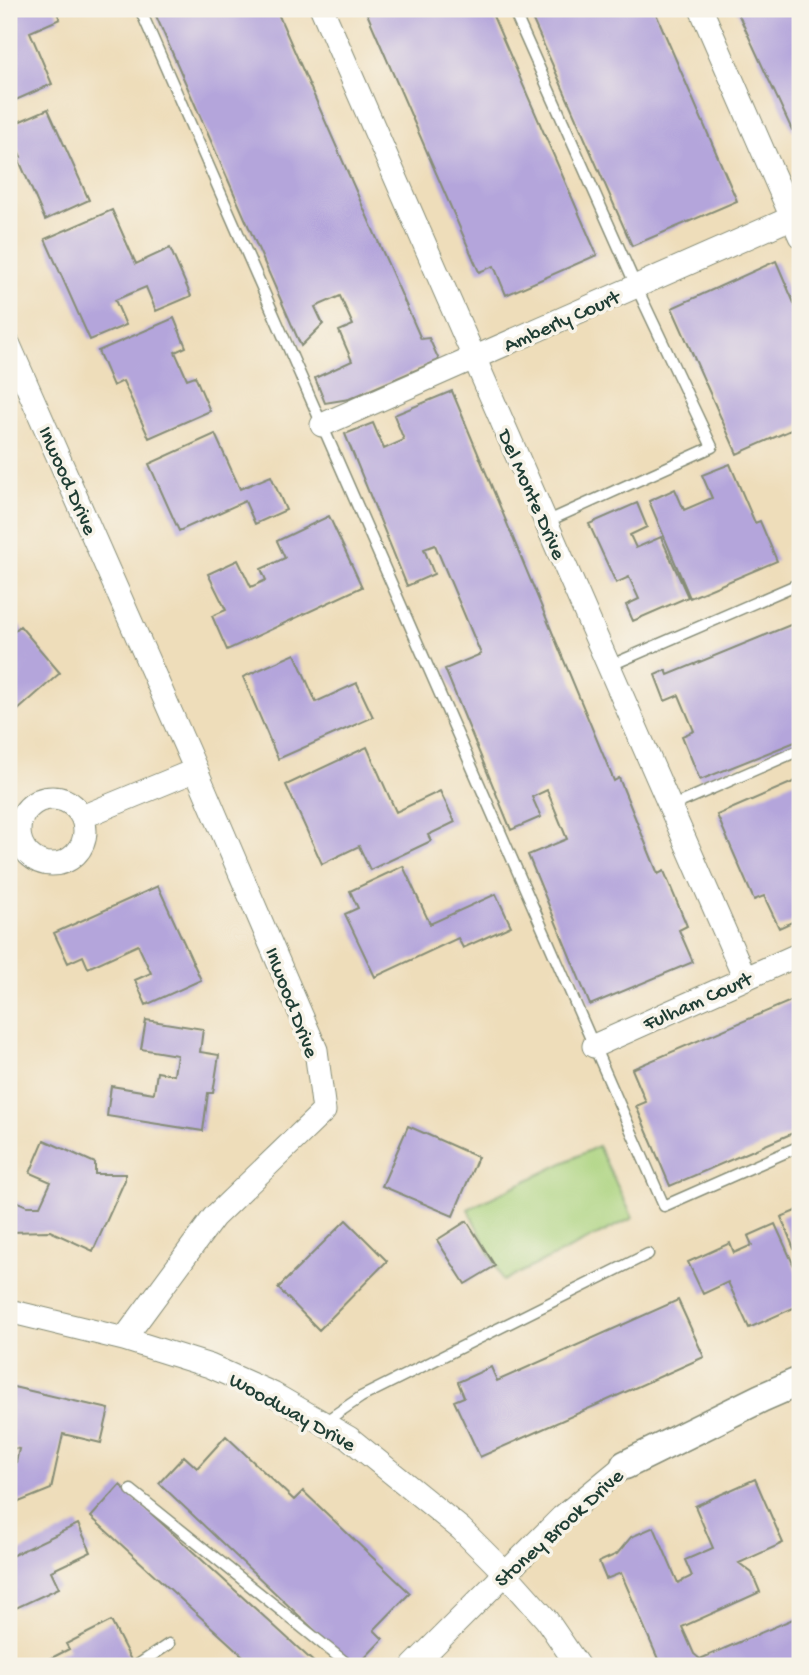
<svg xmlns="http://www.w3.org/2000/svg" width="809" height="1675" viewBox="0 0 809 1675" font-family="'Gochi Hand',sans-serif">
	<rect width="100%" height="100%" fill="#f7f3e8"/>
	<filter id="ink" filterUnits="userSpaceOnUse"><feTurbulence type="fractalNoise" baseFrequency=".0143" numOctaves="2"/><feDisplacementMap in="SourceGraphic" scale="14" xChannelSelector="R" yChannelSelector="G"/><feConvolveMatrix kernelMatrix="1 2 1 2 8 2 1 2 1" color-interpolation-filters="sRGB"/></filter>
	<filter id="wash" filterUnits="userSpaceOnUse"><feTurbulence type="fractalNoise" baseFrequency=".00686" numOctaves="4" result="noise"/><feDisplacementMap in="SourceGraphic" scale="28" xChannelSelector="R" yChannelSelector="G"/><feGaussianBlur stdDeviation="1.57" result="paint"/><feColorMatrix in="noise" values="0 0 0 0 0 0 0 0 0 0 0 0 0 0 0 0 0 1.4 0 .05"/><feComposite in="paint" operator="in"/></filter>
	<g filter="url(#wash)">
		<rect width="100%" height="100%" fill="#eeddba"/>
		<path fill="#aad37e" stroke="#648859" stroke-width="2" d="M598,1146L633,1218L503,1281L468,1209Z"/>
		<g id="blocks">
			<path fill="#b4a5db" d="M9,9H55L60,19L30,32L52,84L9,103Z
				M153,9H276L421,339L429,338L439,360L349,399L325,403L315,378L352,361L339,331L353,325L340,296L315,307L323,324L301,346Z
				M365,9H490L597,255L506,295L494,266L479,272Z
				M528,9H654L737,201L632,246Z
				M736,9H800V129L792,130Z
				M48,109L89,200L45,220L18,158L21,157L9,130V126Z
				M112,210L136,264L170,248L191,296L156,311L146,287L115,300L126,325L90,340L45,239Z
				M776,261L800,317V426L737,454L672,308Z
				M174,318L186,347L175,352L187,379L195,376L210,411L149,438L123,381L113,386L98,351Z
				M452,391L614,781L619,778L658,874L664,871L687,926L679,930L693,962L590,1005L528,855L567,839L547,790L532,797L541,817L511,830L445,669L481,654L435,545L424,549L434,574L407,586L345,434L373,423L384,449L404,440L394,415Z
				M215,434L240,489L271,476L286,510L255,524L245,501L179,531L149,464Z
				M730,464L755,523L760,521L777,561L690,598L649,501L675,489L684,510L712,498L702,475Z
				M637,503L647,527L630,535L636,548L661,537L688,597L633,621L626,605L639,599L629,577L616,583L589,524Z
				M329,516L362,587L227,650L212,616L226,610L208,574L238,560L251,587L266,580L261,569L285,558L277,541Z
				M800,621V740L700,780L682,736L694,731L679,695L665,701L655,675L666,670L668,675Z
				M20,626L60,673L9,718V636Z
				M295,654L316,702L357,683L373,717L278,759L243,677Z
				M367,747L396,812L440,791L455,822L428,835L431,841L370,870L359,846L322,864L286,785Z
				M800,779V909L796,911L799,919L779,928L764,896L754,900L717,815Z
				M403,866L430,924L496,894L511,926L463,948L458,938L375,977L345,914L358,908L350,891Z
				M158,886L201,980L146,1005L135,980L151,973L138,945L88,968L83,956L68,963L54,933Z
				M800,997V1130L670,1186L636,1106L646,1102L632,1069Z
				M146,1020L203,1029L200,1052L219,1055L213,1093H208L203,1131L107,1116L111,1086L154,1093L157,1072L174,1075L177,1055L141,1049Z
				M408,1126L478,1157L453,1216L382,1186Z
				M44,1140L95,1163V1174H125V1180L93,1251L50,1231L9,1232V1198L27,1206H40L51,1182L30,1173Z
				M800,1209V1247L794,1249L781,1217Z
				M346,1220L387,1261L319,1330L278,1288Z
				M467,1221L495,1266L465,1284L437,1240Z
				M775,1224L800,1279V1305L749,1328L728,1282L703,1294L688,1262L730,1243L734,1253L752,1245L748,1236Z
				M678,1300L704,1357L480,1457L454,1401L464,1397L458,1382L491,1367L497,1381Z
				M9,1386L109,1409L101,1443L63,1434L51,1489L9,1506V1469L15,1467L19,1449L9,1447Z
				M226,1436L294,1500L303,1491L410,1593L374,1630L383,1639L357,1666H352L159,1483L184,1456L197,1468Z
				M755,1479L783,1543L739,1563L752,1573L760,1592L682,1627L694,1654L700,1659L800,1616V1666H661L621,1573L606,1579L599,1562L617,1554L631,1537L654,1527L678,1583L692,1576L685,1560L713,1548L695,1506Z
				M120,1485L318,1666H254L91,1517Z
				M78,1524L91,1552L51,1571L59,1588L16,1608L13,1602L9,1605V1557Z
				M111,1621L133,1664L130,1666H36L69,1649L66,1644Z"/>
		</g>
	</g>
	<g filter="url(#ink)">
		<use href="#blocks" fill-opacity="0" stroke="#868d77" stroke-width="2"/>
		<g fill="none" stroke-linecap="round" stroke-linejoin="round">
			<g stroke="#868d77" stroke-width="13">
				<path id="service" d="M140,9L664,1206L800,1146
					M513,9L636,286L712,447L546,522
					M609,666L798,584
					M670,807L800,750
					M323,1423L361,1397L648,1254
					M131,1490L350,1666
					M136,1666L169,1644"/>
			</g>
			<g stroke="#868d77" stroke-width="25">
				<path id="minor" d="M322,9L745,978
					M701,9L800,236
					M9,345L196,770L316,1050L324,1111L214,1217L124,1339
					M322,425L800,214
					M19 831a33 33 0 1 1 66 0a33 33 0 1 1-66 0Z
					M82,817L196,770
					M594,1046L800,954
					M9,1311L124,1339L210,1366L273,1394L349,1438L461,1529L505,1573L546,1619L578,1666
					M413,1666L562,1517L625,1465"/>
			</g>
			<g stroke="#868d77" stroke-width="31">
				<path id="tertiary" d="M625,1465L761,1398L800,1381"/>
			</g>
			<use href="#service" stroke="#fff" stroke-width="10"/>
			<use href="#minor" stroke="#fff" stroke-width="23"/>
			<use href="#tertiary" stroke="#fff" stroke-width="28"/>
		</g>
	</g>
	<g text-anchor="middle" stroke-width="7" stroke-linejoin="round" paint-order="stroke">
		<g font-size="21" fill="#1f3d34" stroke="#f7f3e8">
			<text transform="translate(561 320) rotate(-24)" y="7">Amberly Court</text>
			<text transform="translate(69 480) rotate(66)" y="7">Inwood Drive</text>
			<text transform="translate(533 494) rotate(66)" y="7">Del Monte Drive</text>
			<text transform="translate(697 1000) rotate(-24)" y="7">Fulham Court</text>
			<text transform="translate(293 1002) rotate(69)" y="7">Inwood Drive</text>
			<text transform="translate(293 1411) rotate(29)" y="7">Woodway Drive</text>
			<text transform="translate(558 1527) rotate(-42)" y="7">Stoney Brook Drive</text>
		</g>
	</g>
	<rect width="809" height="1675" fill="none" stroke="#f7f3e8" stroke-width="35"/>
</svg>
